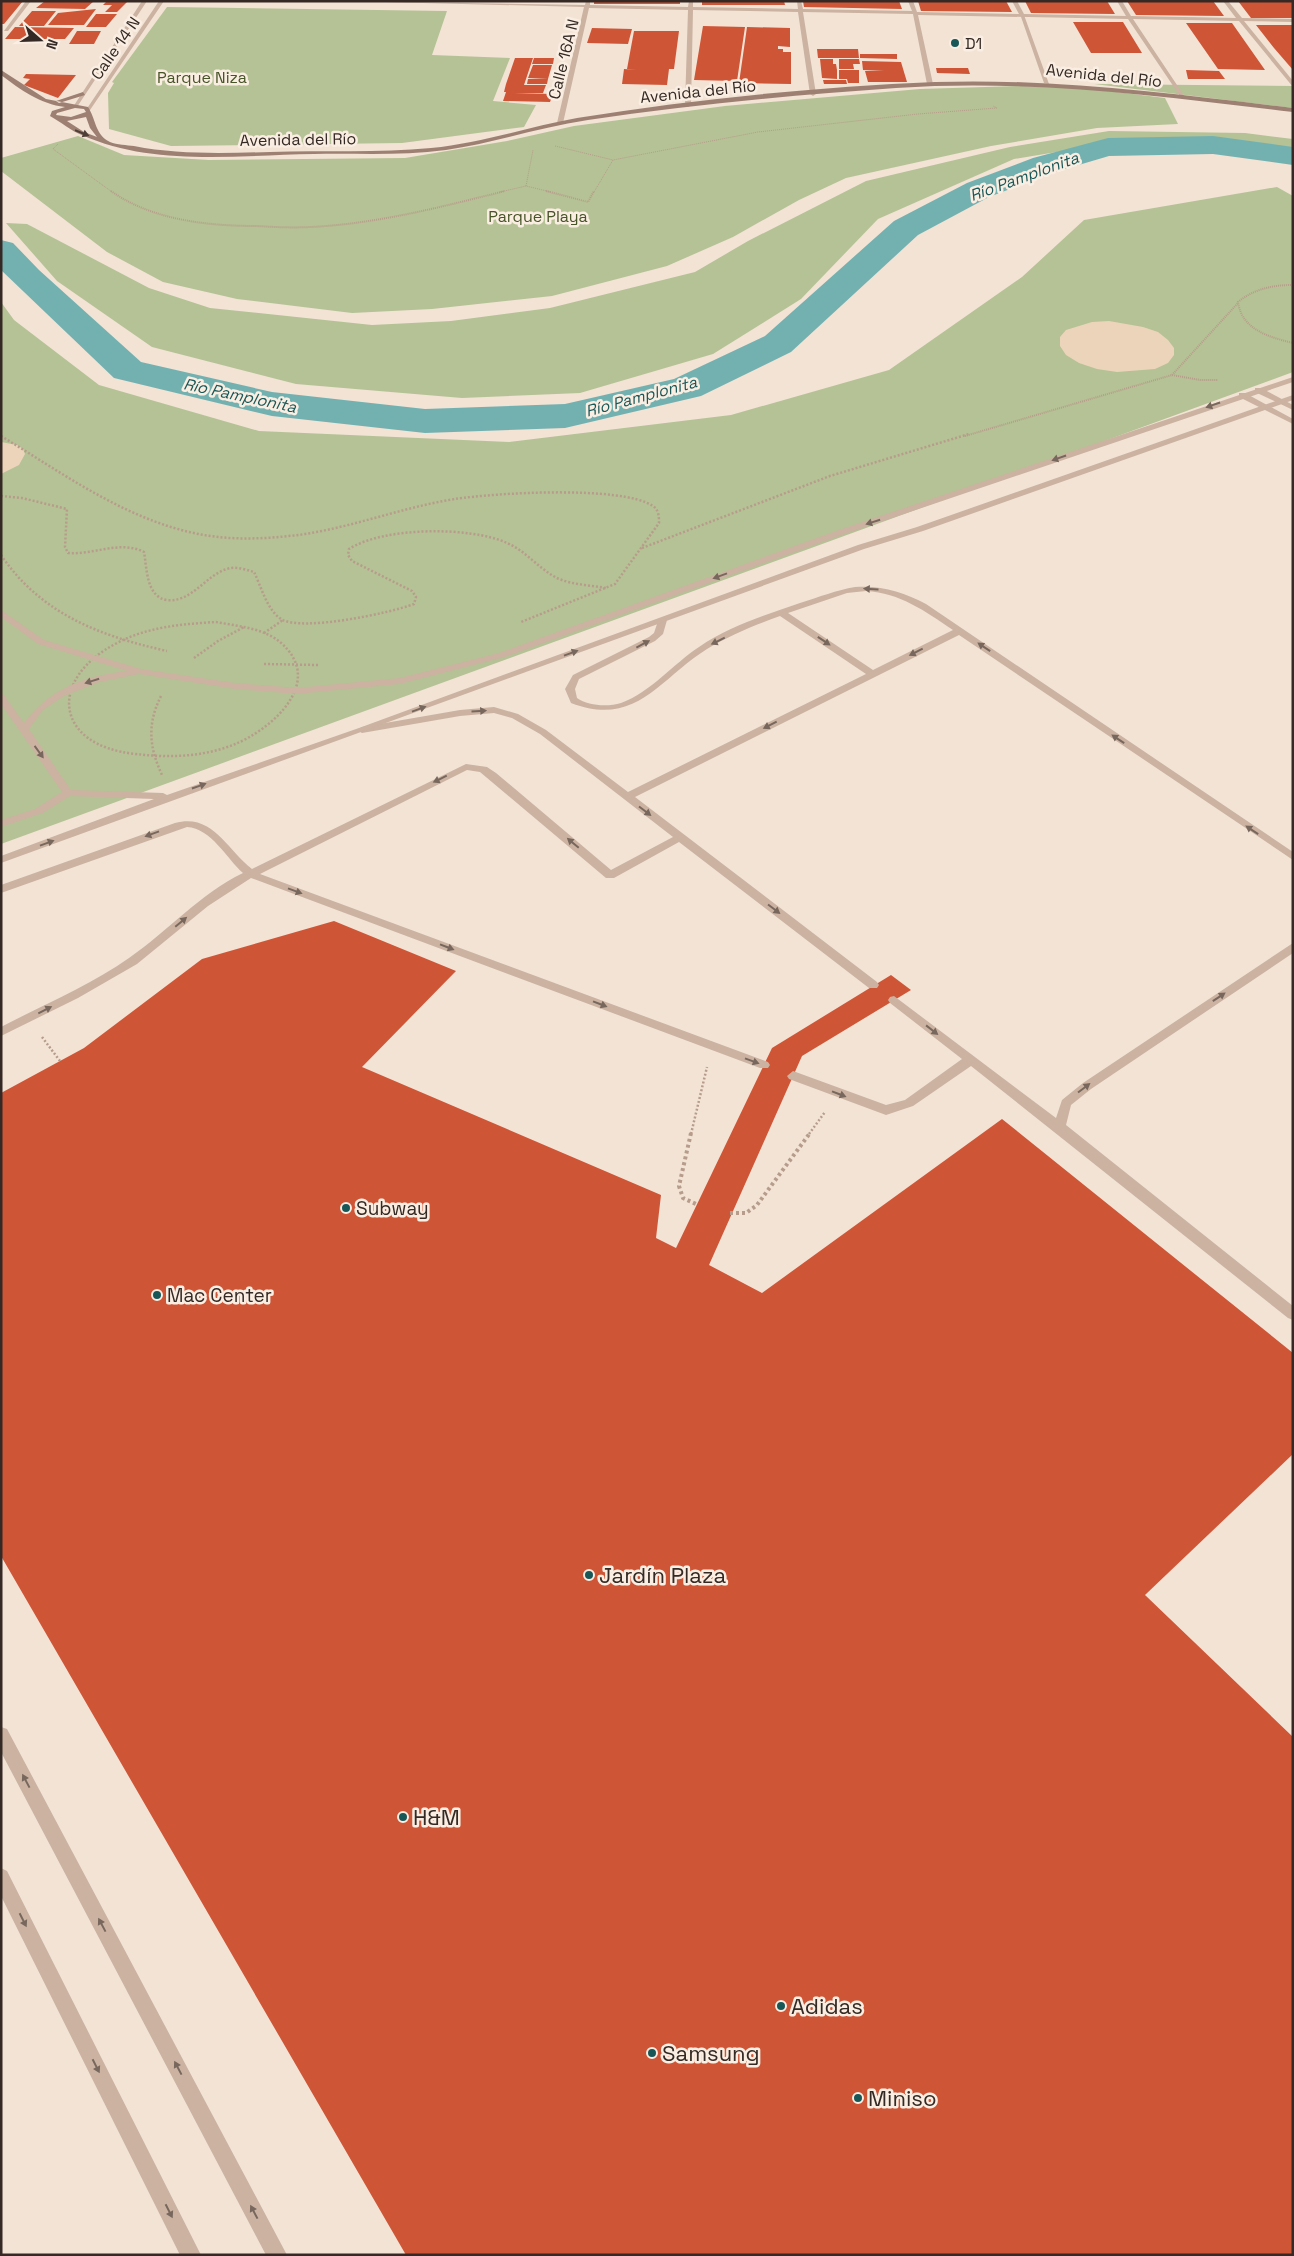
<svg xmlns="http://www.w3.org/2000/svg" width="1294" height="2256" viewBox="0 0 1294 2256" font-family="'Space Grotesk',sans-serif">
	<rect width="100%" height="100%" fill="#f2e3d5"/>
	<path fill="#b5c295" d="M167,7L447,11L432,55L510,58L493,101L536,105L524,127L402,143L171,146L109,129L108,93L114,83L112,82Z
		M1094,84L1293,86V108Z
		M1022,86L1085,88L1165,98L1178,124L1097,128L991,146L846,178L799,200L733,237L667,266L552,296L432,309L352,313L237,299L163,282L107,252L1,171V158L78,136L124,155L209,160L405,158L507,141L574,126L725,106L920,89Z
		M1109,131L1245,133L1293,139V148L1238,142L1105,144L1014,159L878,219L801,299L713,354L580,393L462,398L296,384L152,347L57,281L6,223L27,224L149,288L210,308L372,325L451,321L550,308L695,272L748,241L866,181L1010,147Z
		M1277,187L1293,196V372L1,844V302L14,320L99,385L259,431L509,442L731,415L889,370L1022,277L1084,220Z"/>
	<path fill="#ecd4bb" d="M1109,321L1143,327L1158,332L1168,340L1174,348V355L1168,363L1155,369L1117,372L1097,369L1079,363L1066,355L1060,346V337L1066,330L1092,322Z
		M1,442L17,445L23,449L25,454L19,465L1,474Z"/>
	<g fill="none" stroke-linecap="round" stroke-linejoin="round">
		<path fill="#73b1b1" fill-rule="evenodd" d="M1213,136L1293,147V165L1213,154L1109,156L1055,172L989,197L918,235L791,352L701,396L565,428L425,433L272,416L114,378L1,270V240L13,243L39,270L141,362L272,392L425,409L565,404L674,379L765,336L894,221L967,183L1033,158L1108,138Z"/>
	</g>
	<path fill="#cf5537" d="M1,1H23L4,24H1Z
		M45,1H94L85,9L36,8Z
		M107,1H128L117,12H105L112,5H103Z
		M594,1H680V4H594Z
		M702,1H784L785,5H702Z
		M803,1H899L902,9L804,7Z
		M918,1H1006L1012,12L921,11Z
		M1025,1H1107L1115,14L1031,13Z
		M1127,1H1213L1224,16L1136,15Z
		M1238,1H1293V18H1251Z
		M96,9L84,25H48L58,13Z
		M32,11H56L44,26H19Z
		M96,14H117L106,27H86Z
		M1073,22H1123L1142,53H1091Z
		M1186,23H1232L1265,70L1218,69Z
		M1256,25H1293V70L1274,48Z
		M703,26L745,27L737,81L694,80Z
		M15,27L74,28L65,39H5Z
		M747,27L790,28V47L778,46V49H783V52H791V84L739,83Z
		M592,28L632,29L628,44L587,43Z
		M77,31H101L94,44H69Z
		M634,31H679L674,69H669L667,85L622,84L624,69L637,70L627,69Z
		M817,49H858L859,58H818Z
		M860,54H897V59L860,58Z
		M515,58H533L524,85H546L543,93H514L553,94L550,102L503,101L506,92H504L506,84Z
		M534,58H554L553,64H532Z
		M820,59H833V64H836L837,70V79L822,78Z
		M839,59H859L860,64H853L854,69H839Z
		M862,61L901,62L907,82H868L865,71H884L863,70Z
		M533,65H552L548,79L528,78Z
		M936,68H968L970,74L937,73Z
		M839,70H859V83H848L847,79H839Z
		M1186,70L1219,71L1225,79H1188Z
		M26,74L76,75L58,98L24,85L30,79L23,78Z
		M528,79H548L547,84H527Z
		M823,80H846L847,84H824Z
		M334,921L456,971L362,1067L661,1195L656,1238L676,1248L772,1048L891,975L911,990L802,1056L709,1265L762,1293L1002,1119L1293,1353V1454L1145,1595L1293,1737V2255H406L1,1556V1093L84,1048L202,959Z"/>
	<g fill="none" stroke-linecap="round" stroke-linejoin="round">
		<path stroke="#b79c8b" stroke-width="1" stroke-dasharray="1 1" stroke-linecap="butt" d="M58,144L53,149L112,192
			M555,146L613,160
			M526,186L533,150
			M500,192L526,186L551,192
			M594,192L613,160L758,132L918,114L997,108L993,106"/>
		<path stroke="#b79c8b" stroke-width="2" stroke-dasharray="1 1" stroke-linecap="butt" d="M111,191C152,220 207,226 257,226C274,227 292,228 310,227C376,224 441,207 505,191
			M546,191L588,202L594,191
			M1293,285C1272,285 1254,289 1238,302C1242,330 1269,337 1293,343
			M1172,375L1238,303
			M965,436L1172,375L1200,380H1218"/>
		<path stroke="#b79c8b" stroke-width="2.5" stroke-dasharray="2 2" stroke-linecap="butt" d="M1,436C69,477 137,528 218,537C246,540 277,538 305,534C356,526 404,507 455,499C495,493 621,485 653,506C659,510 659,517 659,523L615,584L521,622
			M1,496L22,498L67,509L65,547L68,553C94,555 120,540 144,552C147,568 146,597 167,600C193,603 207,572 231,568C239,567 247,570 254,572C261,586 267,610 281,619C302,632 390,613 414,604L416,597L412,591L352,561L348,555L349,549C383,527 470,526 507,543C526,551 539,569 557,578C572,585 590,585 606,588
			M642,548L830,476L969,434
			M1,555C41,614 100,636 167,651
			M216,622C237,626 263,628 280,642C327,682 271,730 233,745C202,757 168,758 136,754C54,746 47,679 117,643C147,627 182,624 216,622Z
			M264,633L283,620
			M194,658L218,641L244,627
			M264,664L318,665
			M161,696C147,724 149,747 162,775
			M42,1037L60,1061
			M691,1134L707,1067
			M809,1134L825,1112"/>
		<path stroke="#b79c8b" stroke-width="4" stroke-dasharray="3 3" stroke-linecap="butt" d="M691,1133L679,1186L683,1198L696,1204
			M730,1213H746L757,1205L810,1133"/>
		<path fill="#cbb2a1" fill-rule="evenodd" d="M1020,14L1024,15L1049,84L1044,83Z
			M1255,388H1261L1293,405V410L1255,392Z
			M1239,393H1245L1293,419V424L1239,397Z
			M855,587C881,585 904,592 926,604L1293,852V860L959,635L635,797L877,982L879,985L877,988H869L679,842L614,878H606L480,772L467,770L260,874L768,1062L770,1065L768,1068H760L251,878L208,906L137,964L78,998L1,1036V1027C43,1005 91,985 129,958C168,931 200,894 243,873C227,859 211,828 187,827L1,893V885L175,823C213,813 226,849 252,869L466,764L487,767L496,773L611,870L673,837L540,734L512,718L494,713L460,716L362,733L357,730L362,727L460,710L494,707L518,714L546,730L628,792L866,674L780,616C755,625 730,635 707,649C659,679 636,728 571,703L565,689L573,675L649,637L654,633L659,618H665L667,620L663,634L655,641L579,679L575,689L577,698C588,706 608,707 621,703C651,692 673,664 699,647C729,626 766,615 800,603C819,597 837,590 855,587ZM866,591C900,593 925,611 953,630L873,670L788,613L847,593Z
			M1293,943V953L1091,1089L1071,1105L1066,1125L1293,1306V1320L1288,1318L971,1066L913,1106L886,1115L789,1079L787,1076L793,1071L886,1105L905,1100L962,1059L890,1003L888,1000L890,997L894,996L1056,1118L1062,1100L1083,1083Z
			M1,1727L7,1729L287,2255H266L1,1752Z
			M1,1868L7,1871L201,2255H180L1,1896Z"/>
		<path fill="#cbb2a1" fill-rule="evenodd" d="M26,1H31L8,31H4Z
			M142,1H147L77,107H73Z
			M159,1H164L90,110H86Z
			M346,1L585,5L586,1H590V5L688,7L689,1H693V7L798,9L797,1H801L803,9L912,11L908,1H913L917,12L1019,14L1012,1H1017L1024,14L1126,16L1117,1H1122L1131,16L1236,18L1223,1H1228L1242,18L1293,19V22L1244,21L1293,81V87L1239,21L1133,19L1185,97L1182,99L1128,19L918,15L933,84L930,86L927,84L913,14L803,12L816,94L813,96L810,94L798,12L693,10L691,105L688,107L685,105L688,10L589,8L563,123L560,125L557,123L584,7Z
			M1293,377V382L845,534L505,657L400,684L297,694L235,689L139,674L100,682L64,696L43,710L29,729L71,790L163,793L167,795L359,728L858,545L917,527L1293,395V400L923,531L864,549L1,863V856L154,799L70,796L43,813L1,827V820L35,809L62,792L1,704V694L4,695L24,723C50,688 85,676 127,671L38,644L1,617V610L44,640L141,669L235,683L297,688L400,678L499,653L839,530Z"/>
		<path fill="#9e8073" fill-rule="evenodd" d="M1,70L46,99L88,107C96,119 95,135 110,142C117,145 127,145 134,146C179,155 226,153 270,152C324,150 378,153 431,148C481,143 528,127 577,118C695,99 816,87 935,82C1055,78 1174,94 1293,108V112C1160,96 1030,79 896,88C793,95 690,105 588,120C540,127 494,143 446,150C402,156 358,153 314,154C238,155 153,167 82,135C71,131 61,122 50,116L52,111L65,107C40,104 21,90 1,75ZM75,108L84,109L86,112L71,117L56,115L57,113ZM86,117L90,128L97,137L84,132L67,121Z
			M83,92L85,95L59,103L56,101Z"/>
	</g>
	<defs><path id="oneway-solid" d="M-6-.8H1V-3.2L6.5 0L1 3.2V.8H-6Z" transform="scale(1.25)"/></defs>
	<use fill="#4e3f38" href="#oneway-solid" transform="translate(82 133) rotate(22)"/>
	<g fill="#78675c">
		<use href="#oneway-solid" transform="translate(1213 405) rotate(161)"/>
		<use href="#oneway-solid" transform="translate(1059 458) rotate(161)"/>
		<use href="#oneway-solid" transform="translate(873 522) rotate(162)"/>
		<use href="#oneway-solid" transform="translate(720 576) rotate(160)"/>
		<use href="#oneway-solid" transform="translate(871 589) rotate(-177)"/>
		<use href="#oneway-solid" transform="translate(718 641) rotate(154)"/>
		<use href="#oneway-solid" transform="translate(824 641) rotate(34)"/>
		<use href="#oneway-solid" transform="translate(643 644) rotate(-28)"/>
		<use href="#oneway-solid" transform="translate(984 647) rotate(-146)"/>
		<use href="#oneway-solid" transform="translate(916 652) rotate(153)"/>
		<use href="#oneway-solid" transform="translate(571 653) rotate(-20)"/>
		<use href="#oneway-solid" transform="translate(92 681) rotate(162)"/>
		<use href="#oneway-solid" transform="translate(419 709) rotate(-20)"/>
		<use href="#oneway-solid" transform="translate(479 711) rotate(-4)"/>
		<use href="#oneway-solid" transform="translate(770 725) rotate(153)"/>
		<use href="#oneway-solid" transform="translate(1118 739) rotate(-146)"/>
		<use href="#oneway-solid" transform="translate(39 752) rotate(54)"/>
		<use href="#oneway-solid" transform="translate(440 779) rotate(154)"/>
		<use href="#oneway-solid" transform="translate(199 786) rotate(-19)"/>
		<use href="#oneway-solid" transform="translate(645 811) rotate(37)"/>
		<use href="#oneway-solid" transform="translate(1252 830) rotate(-146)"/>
		<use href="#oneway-solid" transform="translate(152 834) rotate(160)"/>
		<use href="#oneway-solid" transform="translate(47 843) rotate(-20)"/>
		<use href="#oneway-solid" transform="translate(573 843) rotate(-140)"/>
		<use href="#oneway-solid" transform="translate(295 891) rotate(20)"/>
		<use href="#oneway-solid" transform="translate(774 909) rotate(37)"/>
		<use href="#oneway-solid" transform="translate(181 922) rotate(-40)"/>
		<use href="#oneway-solid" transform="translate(447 947) rotate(21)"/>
		<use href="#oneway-solid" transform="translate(1219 997) rotate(-34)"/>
		<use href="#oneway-solid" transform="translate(600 1004) rotate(21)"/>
		<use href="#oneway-solid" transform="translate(45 1010) rotate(-27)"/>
		<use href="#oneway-solid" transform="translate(932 1030) rotate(38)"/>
		<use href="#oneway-solid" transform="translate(752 1061) rotate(20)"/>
		<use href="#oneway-solid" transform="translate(1084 1088) rotate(-37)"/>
		<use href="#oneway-solid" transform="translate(839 1094) rotate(21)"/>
		<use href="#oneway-solid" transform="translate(26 1781) rotate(-118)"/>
		<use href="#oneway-solid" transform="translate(23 1920) rotate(63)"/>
		<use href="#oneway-solid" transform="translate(102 1925) rotate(-118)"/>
		<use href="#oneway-solid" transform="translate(96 2066) rotate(63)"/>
		<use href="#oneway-solid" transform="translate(178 2068) rotate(-118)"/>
		<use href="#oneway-solid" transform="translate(169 2211) rotate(63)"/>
		<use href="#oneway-solid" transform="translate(254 2212) rotate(-118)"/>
	</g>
	<g fill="#185758" stroke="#faeee2" stroke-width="2">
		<circle cx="955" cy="43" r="5"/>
		<circle cx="346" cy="1208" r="5"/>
		<circle cx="157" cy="1295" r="5"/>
		<circle cx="589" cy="1575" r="5"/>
		<circle cx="403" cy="1817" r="5"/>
		<circle cx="781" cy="2006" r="5"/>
		<circle cx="652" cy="2053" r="5"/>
		<circle cx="858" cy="2098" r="5"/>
	</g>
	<g text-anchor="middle" stroke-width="5" stroke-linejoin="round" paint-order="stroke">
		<g font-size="16" fill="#342924" stroke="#faeee2" text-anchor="start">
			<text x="965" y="49">D1</text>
		</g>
		<g font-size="16" fill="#342924" stroke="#faeee2">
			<text transform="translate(115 48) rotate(-55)" y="6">Calle 14 N</text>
			<text transform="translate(563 59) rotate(-76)" y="6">Calle 16A N</text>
			<text transform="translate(1104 75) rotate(6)" y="6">Avenida del Río</text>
			<text transform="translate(698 91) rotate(-6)" y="6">Avenida del Río</text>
			<text transform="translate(298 139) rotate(-1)" y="6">Avenida del Río</text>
		</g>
		<g font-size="16" fill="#465427" stroke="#faeee2">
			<text x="202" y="83">Parque Niza</text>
			<text x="538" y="222">Parque Playa</text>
		</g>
		<g font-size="16" font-style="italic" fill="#185758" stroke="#faeee2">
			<text transform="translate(1024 176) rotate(-20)" y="6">Río Pamplonita</text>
			<text transform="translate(240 395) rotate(12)" y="6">Río Pamplonita</text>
			<text transform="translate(641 396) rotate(-15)" y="6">Río Pamplonita</text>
		</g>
		<g font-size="19" fill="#342924" stroke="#faeee2" text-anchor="start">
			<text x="356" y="1215">Subway</text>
			<text x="167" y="1302">Mac Center</text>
		</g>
		<g font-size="22" fill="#342924" stroke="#faeee2" text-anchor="start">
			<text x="599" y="1583">Jardín Plaza</text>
			<text x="413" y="1825">H&amp;M</text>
			<text x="791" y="2014">Adidas</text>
			<text x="662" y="2061">Samsung</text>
			<text x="868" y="2106">Miniso</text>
		</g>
	</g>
	<rect width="1294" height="2256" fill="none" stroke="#342924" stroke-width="5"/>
	<g transform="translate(40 40) rotate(110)" stroke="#faeee2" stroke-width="4" paint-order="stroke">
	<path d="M0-4L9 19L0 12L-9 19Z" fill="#342924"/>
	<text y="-8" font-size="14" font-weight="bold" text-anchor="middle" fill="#342924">N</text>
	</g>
</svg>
